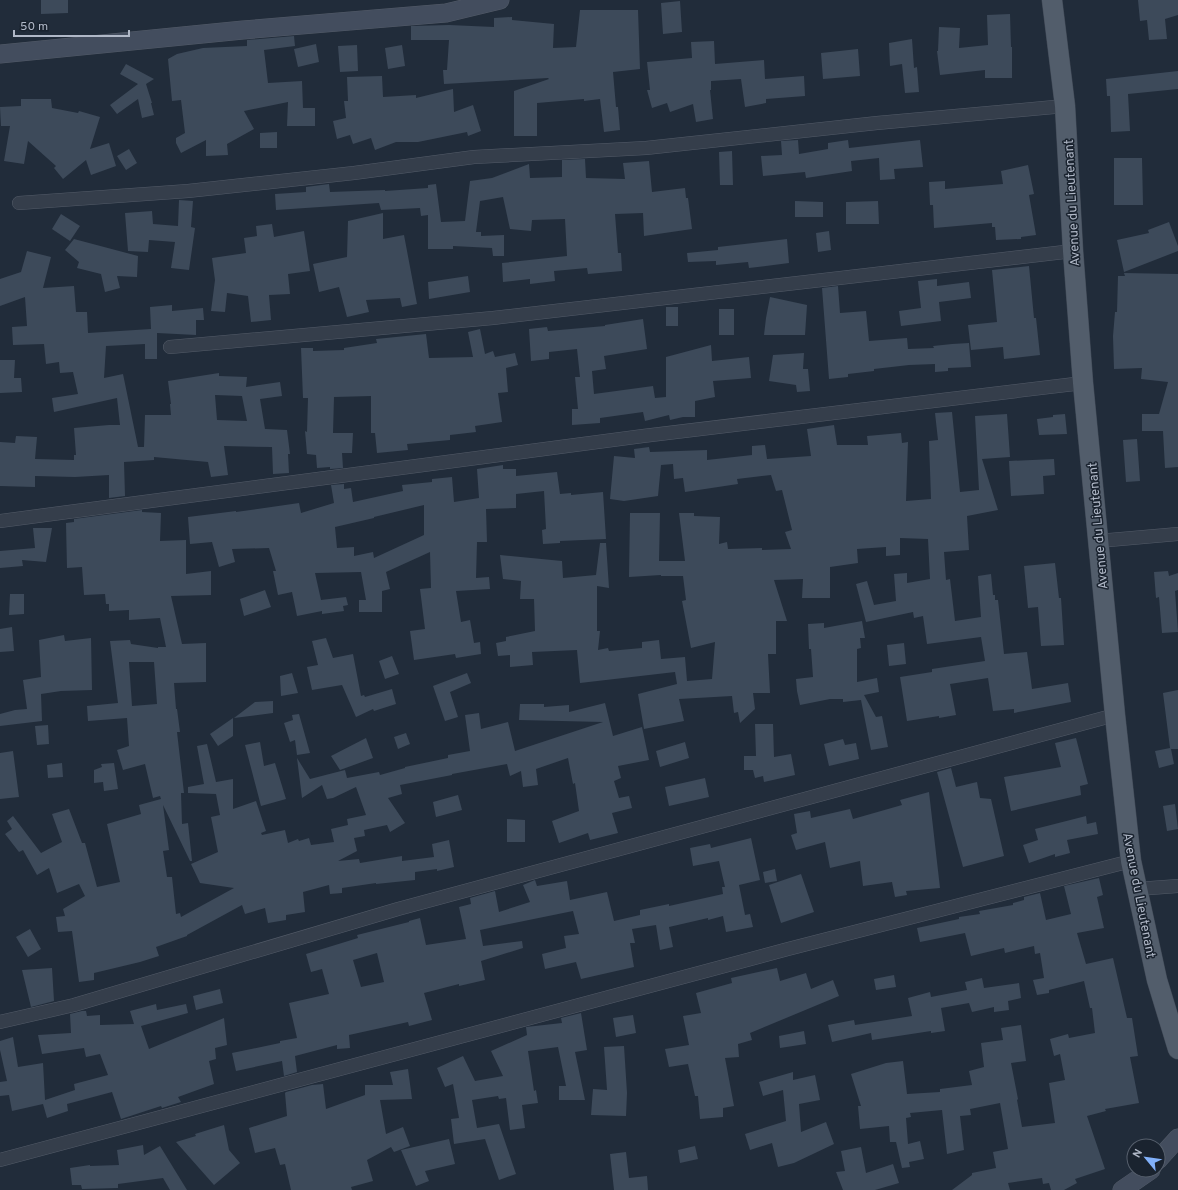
<svg xmlns="http://www.w3.org/2000/svg" width="1178" height="1190" viewBox="0 0 1178 1190" font-family="Overpass,sans-serif">
	<rect width="100%" height="100%" fill="#212c3a"/>
	<path fill="#3d4a5a" fill-rule="evenodd" d="M41,0H68V13L41,14Z
		M1138,0H1178V15L1165,19L1167,39L1149,40L1147,20L1140,21Z
		M680,1L682,32L663,34L661,3Z
		M580,10H638L640,69L613,72L616,107H618L620,130L604,132L600,99L584,101V99L537,103V136H514V91L549,79L548,78L444,84L443,70H447L449,40H411V26L449,25L494,27V18L512,17V20L554,24L553,48L576,47Z
		M1010,14L1011,47H1012V78H985V70L940,75L937,51H938L939,27L960,28L959,48L988,45L987,15Z
		M294,36L295,46L264,50L268,83L302,81L303,108H315V126H287L288,102L244,111L254,129L227,144L228,155L206,156V140L181,153L176,143V138L185,133L181,100L172,101L168,59L177,54L203,48L247,46V40Z
		M912,39L914,68L917,67L919,92L905,93L902,64L890,66L889,43Z
		M714,41L715,64L764,60L765,79L804,76L805,96L766,99V103L745,107L741,79L711,81V90H710L713,119L696,122L693,104L670,112L667,103L652,108L647,90H650L647,62L692,58L691,42Z
		M316,44L319,62L298,67L294,49Z
		M357,45L358,71L340,72L338,46Z
		M402,45L405,66L388,69L385,48Z
		M858,49L860,76L823,79L821,53Z
		M126,64L154,79L146,84L152,103H151L154,115L142,118L138,99L117,114L110,105L138,84L120,74Z
		M1178,71V89L1128,94L1130,131L1111,132L1110,96H1107L1106,79Z
		M382,76L383,97L416,95V98L453,89L454,112L473,105L481,131L468,136L467,132L418,142H396L375,150L371,138L353,144L350,135L337,139L333,121L346,118L344,101H348L347,77Z
		M21,99H51L52,108L78,113L79,111L100,117L90,149L109,143L116,166L91,175L86,160L63,179L54,168L56,166L28,141L24,164L4,161L10,126H1L0,107L21,106Z
		M277,132V148H260V133Z
		M798,140L799,154L828,149V143L848,140L849,148L920,140L923,167L894,169L895,179L880,180L879,158L851,161L852,171L806,178L805,172L763,176L761,156L782,155L781,141Z
		M129,149L137,163L126,170L117,156Z
		M732,151L733,185H720L719,152Z
		M1114,158H1142L1143,205H1114Z
		M585,159L586,178L625,179L623,163L649,161L652,192L685,188L686,198H688L692,229L644,236L643,213L615,214L618,253H621L622,271L588,274L587,268L554,271L555,281L530,284V279L503,282L502,263L567,256L565,219L532,220L531,231L510,229L503,197L480,201L476,232H481V236L504,235V256H493L492,248L453,246V249H428V215L421,216L420,208L381,210L379,203L276,210L275,194L306,192V187L329,184L330,192L385,190V191L428,188V185L436,184L441,222L465,221L470,181L492,178L529,164L530,178L562,177V160Z
		M1028,165L1034,194L1029,195L1036,235L1021,237V239L996,240L995,227H992V223L934,228L933,205H930L929,182L945,181V189L1003,184L1001,171Z
		M179,200L193,201L191,227L195,228L189,270L171,268L175,242L149,240L148,252L128,251L125,213L152,211L153,224L178,226Z
		M795,201L823,202V217H795Z
		M878,201L879,224H846V202Z
		M383,213V239L404,235L417,304L402,307L400,298L366,300L369,312L347,317L339,287L319,292L313,264L347,257L348,221Z
		M61,214L80,226L70,241L52,229Z
		M1169,222L1178,246V251L1124,272L1117,240L1149,233L1148,230Z
		M272,224L274,237L304,231L310,271L288,274L290,294L269,295L271,320L251,322L248,296L227,293L225,312L211,311L215,280L212,258L246,253L244,238L257,236L256,226Z
		M829,231L831,250L818,252L816,233Z
		M74,239L138,256L137,277L117,276L120,288L105,292L101,274L77,268L79,262L65,250Z
		M787,239L789,263L749,268L748,262L716,265V261L688,262L687,253L718,250V247Z
		M27,251L51,257L43,288L74,286L76,312H87L88,333L151,329L150,307L172,305V311L203,308L204,320H196V335L157,333V359H145V344L106,346L104,378L123,374L138,447H144L145,415H171L170,404H171L168,381L219,373V376L247,377L246,387L280,382L282,396L260,399L265,429L287,430L290,454H288L289,473L273,474L272,447L224,446L228,475L211,477L208,462L154,457V460L124,462L125,496L109,498V475L75,477L35,476V487L0,486V442L15,443L16,436L37,437L35,459L74,460V455H76L74,428L109,425H120L117,398L54,412L52,398L78,394L73,372L60,373L59,362L46,364L44,344L13,345L12,327L27,326L25,297L0,306V279L21,272ZM215,395L242,396L247,421L217,420Z
		M1029,266L1034,318H1036L1040,355L1004,359L1003,347L971,350L968,325L997,322L992,270Z
		M1124,273L1178,274V467L1165,468L1163,431H1142V414H1159L1168,382L1141,379L1142,368L1114,369L1113,336L1115,312H1117L1118,276H1125Z
		M468,276L470,292L429,299L428,282Z
		M937,279V286L969,282L971,298L939,302L941,321L901,326L899,311L921,308L918,281Z
		M838,286L840,313L866,311L869,341L907,338L908,349L934,348L933,346L952,344L969,343L971,367L948,368V371L935,372V364L909,365L874,369V371L848,374V377L829,379L822,288Z
		M770,297L807,305L805,335H764L766,318Z
		M666,307H678V326H666Z
		M719,309H734V335H719Z
		M643,319L647,349L604,356L606,369L592,371L594,394L653,386L655,398L666,397V357L711,345L712,361L749,357L751,378L713,381L715,397L695,401V417H683L670,420L669,415L645,421L643,412L600,418V423L572,425V409H578L575,377H580L577,349L549,352V359L531,361L529,329L547,327L548,331L605,326V325Z
		M480,329L485,354L493,351L495,357L515,353L518,365L506,368L508,392L498,393L502,422L475,426L476,432L450,435V440L407,444L408,450L377,453L375,433H371V396L334,397L333,433H353L352,453H342L343,468L330,469V467L317,468L316,455L307,454L305,431L307,432L308,398H303L301,348H313V351L344,350V348L377,343L376,339L426,334L429,358L473,357L468,332Z
		M804,353L803,369H808L810,391L797,392L796,385L769,381L773,355Z
		M0,360H15L14,378H21L22,392L0,393Z
		M952,412L960,492L979,490L975,416L1007,414L1010,457L982,459L998,510L967,516L969,550L944,552L946,580L950,579L955,621L981,617L978,576L991,574L993,595H995V600H998L1004,654L1027,652L1032,689L1068,683L1071,702L1014,713V709L993,711L988,678L950,684L956,715L939,718V716L907,721L900,677L932,672V669L985,661L981,637L927,644L923,616L914,618L913,612L866,622L856,584L867,581L874,605L896,601L894,574L907,573V583L930,579L928,539L900,538V555L886,556V547L857,549L858,563L830,567V598H802L803,579L774,580L787,621H776V654H768L770,693H753L755,709L740,723L738,712L734,713L732,696L679,699L684,721L644,729L638,694L677,684L675,672L580,683L577,650L532,652L533,665L510,667V655L498,656L496,643L506,641V637L535,631L534,599H520L521,581L503,579L500,555L562,561L563,578L596,575L600,543H606L609,588L597,586V631H600L598,650L608,648L609,651L642,648V642L659,640L661,659L685,657L687,681L712,679L715,642L691,648L682,601L686,600L683,576H661V575L629,577L630,513H660L659,561H685L679,513H694V516L720,517L719,544L727,542L728,549L762,548V550L791,549L785,532L792,530L782,490L776,491L771,475L737,479L738,484L685,492L683,478L674,479L673,464L661,465L658,496L624,501L610,499L614,456L635,458L634,449L649,447L650,452L707,450V460L752,455V446L765,445L767,459L811,456L807,429L834,425L837,445H868L867,436L901,433L902,443L908,442L906,501L931,499L929,441L938,440L935,413Z
		M1065,414L1067,434L1039,435L1037,419L1053,417V415Z
		M1137,439L1140,481L1126,482L1123,440Z
		M1054,459L1055,475L1043,476L1044,494L1011,496L1009,461Z
		M503,465V469H516V476L557,472L560,494L571,493V495L603,492L606,539L560,541V543L543,544L542,530L546,529L544,491L516,494V508L486,509L487,542H477L476,578L489,577L490,589L456,591L461,622L470,620L474,643L480,642L481,654L456,658L455,654L414,660L410,631L425,629L420,589L431,588L430,552L386,572L390,589L382,591V612H359V600H366L361,572L315,573L321,600L346,597L348,605L343,606L344,611L322,614V611L297,616L292,592L278,595L273,571H276L269,548L232,549L235,562L219,567L212,542L190,544L188,517L236,511V512L299,503L301,513L334,503L331,485L344,484V489L351,488L353,502L403,491L402,485L432,482V479L452,477L454,502L479,498L477,469ZM424,505V535L374,558L373,552L354,556V547L337,548L335,527L374,518V517Z
		M142,510V512L161,513L160,541L186,540V574L211,571V595L171,596L182,644L206,643V682L174,683L176,709H177L180,732H177L184,793H181L182,824L188,823L192,861H190L163,805L169,850L163,851L167,877H172L176,914L180,913L181,917L234,888L200,883L191,864L218,852L211,817L220,815L216,794L188,793V787L204,784L197,746L207,744L216,782L233,779V809L256,801L266,831L261,833L262,835L285,830L288,843L298,839L299,841L309,838L311,845L334,842L331,829L348,825L347,819L366,815L356,787L333,798L327,799L322,785L302,798L297,758L310,779L345,770L347,778L379,772L380,775L405,768V767L448,758V755L470,751L465,715L479,713L481,729L508,722L515,751L603,722L519,720L520,704H544V707L569,705V712L605,703L613,736L642,727L649,760L618,766L621,778L614,781L619,798L629,796L632,808L612,813L618,833L590,840L588,833L559,843L552,821L579,811L575,783L573,784L568,758L536,769L538,785L523,787L521,771L510,776L507,764L452,774V775L400,785L402,794L388,798L405,823L390,832L387,825L364,830L365,836L354,838L357,851L338,861L359,859L360,863L402,856V861L434,857L432,844L449,840L454,867L437,871V869L415,872V880L376,884V883L342,888V893L330,894L329,885L303,892L305,912L286,915V920L268,923L265,908L245,914L242,905L187,935V936L156,947L159,956L140,962L94,973V980L79,982L72,931L58,932L56,917L65,916L63,909L85,896L79,884L57,893L49,868L37,875L23,850L19,852L5,834L12,829L7,821L13,816L41,853L62,842L52,814L69,809L82,843H85L97,887L120,882L107,824L141,814L139,805L161,799L160,796L153,798L145,764L123,770L117,750L129,746L127,718L88,721L87,706L118,703L110,641L130,640L131,644L158,648V647H166L160,618L129,620V610L109,611V604H106L105,594L84,595L82,567L67,568L66,523L74,522V519ZM129,662H154L157,704L132,706Z
		M33,528H52L46,562L22,560L23,566L0,568V551L35,548Z
		M1055,563L1059,598H1061L1064,645L1041,646L1038,607L1028,608L1024,566Z
		M1168,571L1169,576L1178,573V590L1175,591L1178,632L1162,633L1159,597L1156,598L1154,572Z
		M265,590L271,607L244,616L240,599Z
		M10,594H24V614L9,615Z
		M862,621L865,638H860L861,648L857,649V682L877,678L879,692L864,695L876,717L882,716L888,747L871,750L861,700L843,702V699H830L800,705L797,691L796,679L813,677L811,649H809L808,624L824,623V628Z
		M12,627L14,651L0,652V629Z
		M64,635L65,641L91,638L92,690L61,691L41,694L42,721L0,726V714L15,710L27,709L23,680L41,677L39,640Z
		M326,638L333,658L353,654L361,696L364,695L365,697L392,689L396,704L374,711L373,709L356,717L342,685L312,690L307,667L318,665L312,641Z
		M904,643L906,664L889,666L887,645Z
		M392,656L399,674L385,679L379,661Z
		M292,673L298,693L281,696L280,676Z
		M467,673L471,683L450,692L458,717L445,721L433,686Z
		M1178,690V749H1171L1174,764L1159,768L1155,751L1170,748L1163,693Z
		M273,701V713L234,718L255,702Z
		M299,714L310,753L297,755L295,740L290,742L284,723L293,720L292,715Z
		M233,718V736L218,746L210,734Z
		M755,724H773L774,757L791,754L795,775L764,782L763,776L755,778L753,770H744V756H756Z
		M48,725L49,744L37,745L35,726Z
		M406,733L410,744L398,749L394,737Z
		M366,738L373,758L340,770L331,756Z
		M1076,738L1088,784L1080,786L1081,795L1011,811L1004,777L1061,767L1055,743Z
		M843,739L845,745L856,743L859,759L829,766L824,744Z
		M260,742L264,766L275,763L286,799L261,806L245,745Z
		M685,742L689,758L660,767L656,751Z
		M13,751L19,797L0,799V753Z
		M62,763L63,777L48,778L47,765Z
		M114,763L118,789L104,791L103,782L94,783V770L102,767L101,764Z
		M951,768L956,787L977,782L980,798L991,799L1004,856L963,867L937,772Z
		M705,778L709,797L669,806L665,787Z
		M929,792L940,888L906,891L907,895L895,897L892,882L863,886L860,861L830,868L825,842L796,850L791,835L797,833L794,814L810,811L811,818L850,809L853,819L902,805L900,800Z
		M458,795L462,810L436,817L433,802Z
		M1175,804L1178,829L1167,831L1163,806Z
		M1086,816L1087,824L1096,822L1098,834L1067,840L1070,853L1055,857V854L1029,863L1023,845L1038,840L1035,829Z
		M507,819L525,820V842H507Z
		M751,838L760,880L739,885L745,915L750,914L753,927L726,932L723,916L708,920V918L669,927L673,947L660,950L656,925L632,929L635,943H630L634,967L581,979L576,962L545,969L542,954L566,948L564,936L579,934L573,911L480,930L483,946L522,941L523,948L481,961L485,980L459,986V984L424,993L432,1020L409,1026L408,1022L349,1035L350,1048L337,1049V1045L295,1056L297,1072L284,1076L282,1061L236,1071L232,1053L280,1043V1041L297,1038L289,1003L329,994L322,969L311,972L306,954L358,938L357,935L409,922V921L420,918L426,945L466,939L459,907L471,904L470,898L495,891L499,912L530,902L523,885L535,880L537,886L567,881L570,900L607,892L614,921L640,915V910L669,904V906L723,894L722,887H725L719,861L693,866L690,848L710,844L711,848ZM377,953L384,982L361,987L353,960Z
		M775,869L777,881L765,883L763,872Z
		M801,874L814,912L781,923L769,885Z
		M1099,878L1103,895L1097,897L1104,928L1077,933L1086,964L1113,958L1127,1018H1132L1138,1056L1130,1057L1139,1103L1105,1109L1106,1111L1087,1116L1105,1169L1075,1179L1077,1183L1064,1190H1051L1049,1183L1043,1184L1042,1178L1008,1183L1010,1190H952L972,1175V1173L996,1168L993,1152L1008,1149L1000,1103L970,1109L971,1115L960,1116L964,1150L947,1154L942,1110L910,1113L911,1117L906,1118L908,1144L920,1141L924,1159L909,1162L910,1167L902,1168L896,1142H890L889,1126L860,1129L858,1106H861L851,1074L886,1063L903,1061L907,1094L940,1092V1089L972,1085L969,1071L984,1067L981,1043L1003,1040L1001,1028L1021,1025L1026,1061L1011,1063L1018,1099L1017,1100L1022,1127L1055,1123L1049,1083L1065,1080L1060,1054L1054,1056L1050,1039L1068,1034L1069,1038L1095,1033L1092,1008H1090L1084,981L1049,990V993L1037,995L1033,980L1044,978L1040,953L1035,954L1034,946L1005,953L1004,948L971,956L965,933L920,942L917,928L959,919V917L980,914L979,911L1013,905V903L1024,900V897L1040,893L1046,920L1071,914L1064,886Z
		M30,929L41,949L28,957L16,937Z
		M52,968L54,1001L31,1007L22,970Z
		M777,968L780,981L806,973L811,989L833,980L839,996L750,1033L752,1040L738,1044L739,1057L725,1058L734,1106L723,1108V1117L700,1119L698,1096H695L688,1064L669,1067L665,1049L689,1045L683,1016L701,1013L696,993L732,983L731,978Z
		M894,975L896,987L876,990L874,979Z
		M982,978L984,988L1019,983L1021,998L1008,1001L1009,1010L994,1012V1007L972,1012L969,1003L941,1008L945,1031L931,1033V1031L872,1040L871,1033L832,1042L828,1025L854,1020L855,1025L912,1016L908,998L930,992L931,997L967,990L965,982Z
		M220,989L223,1003L196,1010L193,996Z
		M156,1004L157,1010L186,1004L188,1013L141,1026L149,1049L224,1018L227,1045L215,1048L216,1059L209,1061L214,1084L178,1097L181,1102L162,1108L161,1106L121,1119L112,1092L67,1104L68,1111L47,1118L43,1104L12,1111L9,1095L0,1096V1082L7,1081L0,1050V1041L13,1037L18,1067L43,1063L45,1100L75,1090L74,1084L108,1075L100,1054L86,1057L84,1048L42,1054L38,1035L71,1033L70,1014L82,1011H86L87,1016L100,1015V1025L134,1024L130,1011Z
		M581,1013L587,1050L575,1052L585,1100H559V1086H566L558,1047L528,1051L534,1091L536,1090L538,1103L522,1105L525,1128L510,1130L506,1098L499,1099L498,1096L472,1100L477,1128L499,1124L516,1174L499,1180L485,1139L454,1144L451,1119L459,1118L453,1084L445,1087L437,1068L463,1056L475,1081L503,1076L491,1051L527,1035L526,1027L562,1023L561,1018Z
		M633,1015L636,1033L616,1037L613,1018Z
		M804,1031L806,1044L780,1048L779,1036Z
		M624,1046L627,1093L626,1116L591,1115L593,1089L607,1090L604,1047Z
		M408,1069L412,1099L380,1100L386,1134L403,1127L410,1146L394,1152L391,1147L367,1160L373,1181L351,1187L352,1190H291L285,1164L280,1165L275,1148L255,1153L249,1128L287,1116L285,1093L286,1092L312,1085L323,1084L326,1109L365,1095V1085H393L390,1072Z
		M793,1072V1080L815,1075L820,1100L799,1104L801,1132L826,1122L834,1144L794,1163L778,1167L772,1143L750,1150L745,1134L786,1121L783,1090L763,1096L759,1082Z
		M224,1125L229,1150L240,1163L214,1185L176,1142L196,1136L195,1134Z
		M449,1139L455,1164L425,1171L429,1181L416,1186L401,1150Z
		M143,1145L144,1155L160,1146L187,1190H170L163,1178L118,1184V1188L82,1189L81,1185H72L70,1168L90,1165V1166L119,1165L117,1150Z
		M695,1146L698,1159L680,1163L678,1150Z
		M861,1147L866,1173L893,1164L899,1183L875,1190H843L836,1172L845,1171L841,1151Z
		M626,1152L629,1178L647,1176L648,1190H614L610,1154Z"/>
	<g fill="none" stroke-linecap="round" stroke-linejoin="round">
		<g stroke="#535b68" stroke-width="14">
			<path id="street" d="M19,203L188,191L354,173L474,157L646,148L877,123L1065,106
				M170,347L493,318L1073,251
				M0,521L643,436L1083,383
				M1098,541L1178,534
				M1137,889L1178,886
				M0,1022L74,1005L398,909L1115,715
				M0,1160L788,949L1131,861"/>
		</g>
		<g stroke="#535b68" stroke-width="19">
			<path id="secondary" d="M0,54L243,30L446,13L500,0
				M1158,1160L1178,1138
				M1122,1190L1151,1170"/>
		</g>
		<g stroke="#3e4754" stroke-width="21">
			<path id="primary" d="M1052,0L1065,106L1073,251L1083,383L1115,715L1131,861L1157,980L1178,1049"/>
		</g>
		<use href="#street" stroke="#353e4b" stroke-width="13"/>
		<use href="#secondary" stroke="#434d5e" stroke-width="18"/>
		<use href="#primary" stroke="#525d6b" stroke-width="20"/>
	</g>
	<g text-anchor="middle" stroke-width="3" stroke-linejoin="round" paint-order="stroke">
		<g font-size="13" fill="#b0b8c7" stroke="#1a232f">
			<text transform="translate(1071 203) rotate(-93)" y="5">Avenue du Lieutenant</text>
			<text transform="translate(1097 526) rotate(-95)" y="5">Avenue du Lieutenant</text>
			<text transform="translate(1140 895) rotate(79)" y="5">Avenue du Lieutenant</text>
		</g>
	</g>
	<g transform="translate(1146 1158) rotate(299)"><circle r="19" fill="#1a232f" stroke="#565f6c"/>
	<path d="M0-3L7 15L0 10L-7 15Z" fill="#81b0fa"/>
	<text y="-6" font-size="11" font-weight="bold" text-anchor="middle" fill="#b0b8c7">N</text>
	</g>
	<path d="M14 30v6h115v-6" fill="none" stroke="#b0b8c7" stroke-width="2"/>
	<text x="20" y="30" font-size="12" fill="#b0b8c7" stroke="#1a232f" stroke-width="3" paint-order="stroke">50 m</text>
</svg>
